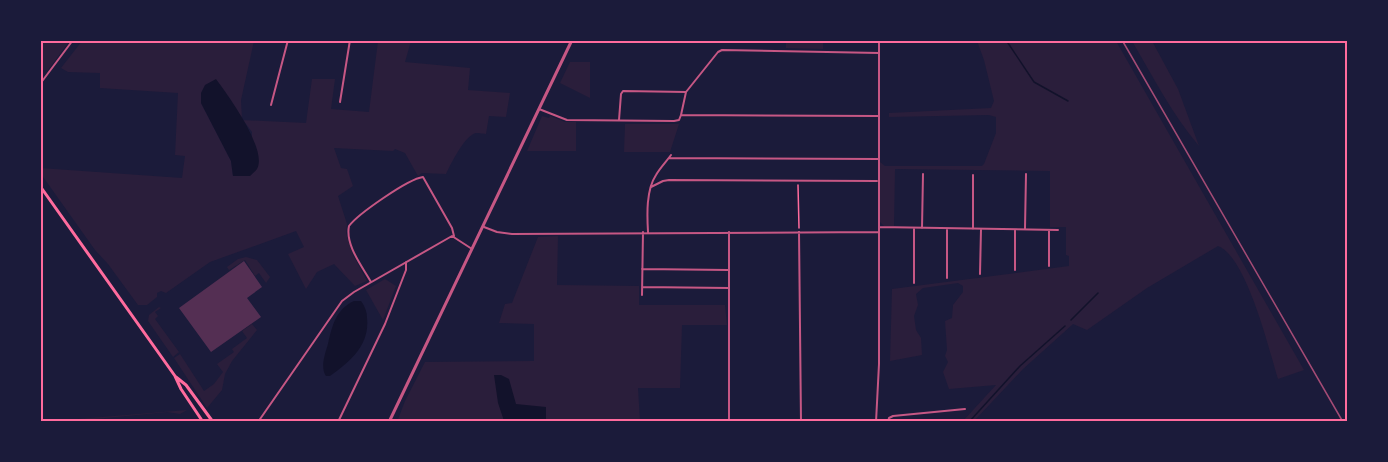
<svg xmlns="http://www.w3.org/2000/svg" width="1388" height="462" viewBox="0 0 1388 462" font-family="Signika,sans-serif">
	<rect width="100%" height="100%" fill="#1b1b3a"/>
	<path fill="#2a1e3b" fill-rule="evenodd" d="M41,40L68,43L48,70H41Z
		M82,41H254L241,100L242,120L306,123L312,79H335L331,109L369,112L378,41H411L405,62L470,68L468,90L510,93L506,117L489,116L486,134C486,134 477,133 476,133C464,136 451,164 446,174L422,173L418,176L405,153L395,149L393,151L334,148L341,168L347,169L353,186L338,196L347,224L346,233L353,255L367,281L355,286L334,264L317,272L306,289L288,254L304,247L296,231L210,262L166,293L161,291L157,293V297L147,305H138L108,264L95,250L41,174L40,168L182,178L185,156L175,155L178,93L100,88V73L68,72L61,68ZM201,103L240,116L252,132L250,176H233L231,161Z
		M786,41H823V49L786,48Z
		M977,41H1116L1304,370L1278,379C1269,350 1247,257 1218,246L1147,288L1087,330L1073,324L1023,369L974,421H963L996,385L949,389L943,372L948,362L945,356L947,350L945,321L952,318L953,305L963,292V286L958,283L923,288L916,294L918,305L914,316L916,330L921,338L922,355L890,361L892,289L1069,266V256L1066,255V227H1050V171L895,169L894,226H884L880,222V162L885,166H982L984,164L996,133V117L989,115L889,117V113L991,108L994,101L984,60Z
		M1132,41H1152L1178,89L1199,146C1172,114 1153,77 1132,41Z
		M570,62H590V98L560,83Z
		M542,116L549,118L550,116L565,122H576V151H527Z
		M625,124H679L670,152H624Z
		M558,236L557,285L639,286V305H725L727,325H682L680,388H638L640,421L397,422L405,401L425,362L534,361V324L499,323L505,304L512,303L538,237Z
		M246,257L257,260L270,277L266,283L259,273L255,276L245,260L229,270L227,267L238,259Z
		M385,279L396,286L383,320L366,290Z
		M159,307L161,308L155,312L158,316L155,319L179,352L173,357L148,321L149,315Z
		M252,324L257,330L232,361L225,374L222,390L207,408L174,358L180,354L204,391L214,384L223,372L217,364L234,352L232,349L247,338L242,331Z
		M187,410L180,414L167,412L75,421H54Z"/>
	<path fill="#12122b" d="M216,79C228,95 268,150 257,169C255,172 252,174 250,176H233L231,161L201,103V93L205,85Z
		M354,301H361C365,306 367,312 367,318C370,345 350,362 330,376H326C320,367 325,354 328,344C332,326 336,309 354,301Z
		M494,375H501L509,379L516,404L546,407V421H504L498,403Z"/>
	<g fill="none" stroke-linecap="round" stroke-linejoin="round">
		<path stroke="#12122b" stroke-width="1.5" d="M1006,40L1034,82L1068,101
			M1071,320L1098,293
			M969,422L1020,366L1065,326"/>
	</g>
	<path fill="#542f53" d="M244,261L262,287L247,298L261,317L211,352L179,308Z"/>
	<g fill="none" stroke-linecap="round" stroke-linejoin="round">
		<path stroke="#ff6b9d" stroke-width="1.5" d="M798,185L799,228"/>
		<path stroke="#c65784" stroke-width="2" d="M40,84L73,40
			M686,92L681,115L878,116
			M340,102L350,40
			M271,105L288,40
			M539,109L567,120L674,121L679,120L681,115
			M619,120L621,94L623,91L686,92L718,52L722,50L879,53
			M669,158L879,159
			M651,187L663,181L669,180L877,181
			M484,227L497,232L512,234L879,232
			M879,227L1058,230
			M922,228L923,174
			M1025,228L1026,174
			M973,229V175
			M648,232C647,215 646,190 656,175C660,168 666,162 671,155
			M729,232V422
			M799,232L801,422
			M1049,266V230
			M642,269L728,270
			M1015,270V230
			M980,274L981,229
			M947,278V230
			M371,282C362,266 345,245 349,226C358,214 408,179 423,177L452,228L454,236
			M914,283V229
			M642,287L729,288
			M642,295L643,232
			M258,422L342,301L354,292L452,236L472,249
			M338,422L385,324L406,270V262
			M876,422L879,364V40
			M888,422L889,418L893,416L965,409"/>
		<path stroke="#c65784" stroke-width="3" d="M389,422L572,40"/>
		<path stroke="#ff6b9d" stroke-width="3" d="M40,186L175,376L181,389L203,422
			M176,377L186,385L213,422"/>
		<path stroke="#a44b75" stroke-width="1.5" d="M1122,40L1343,422"/>
	</g>
	<rect width="1388" height="462" fill="none" stroke="#1b1b3a" stroke-width="84"/>
	<rect x="42" y="42" width="1304" height="378" fill="none" stroke="#ff6b9d" stroke-width="2"/>
</svg>
